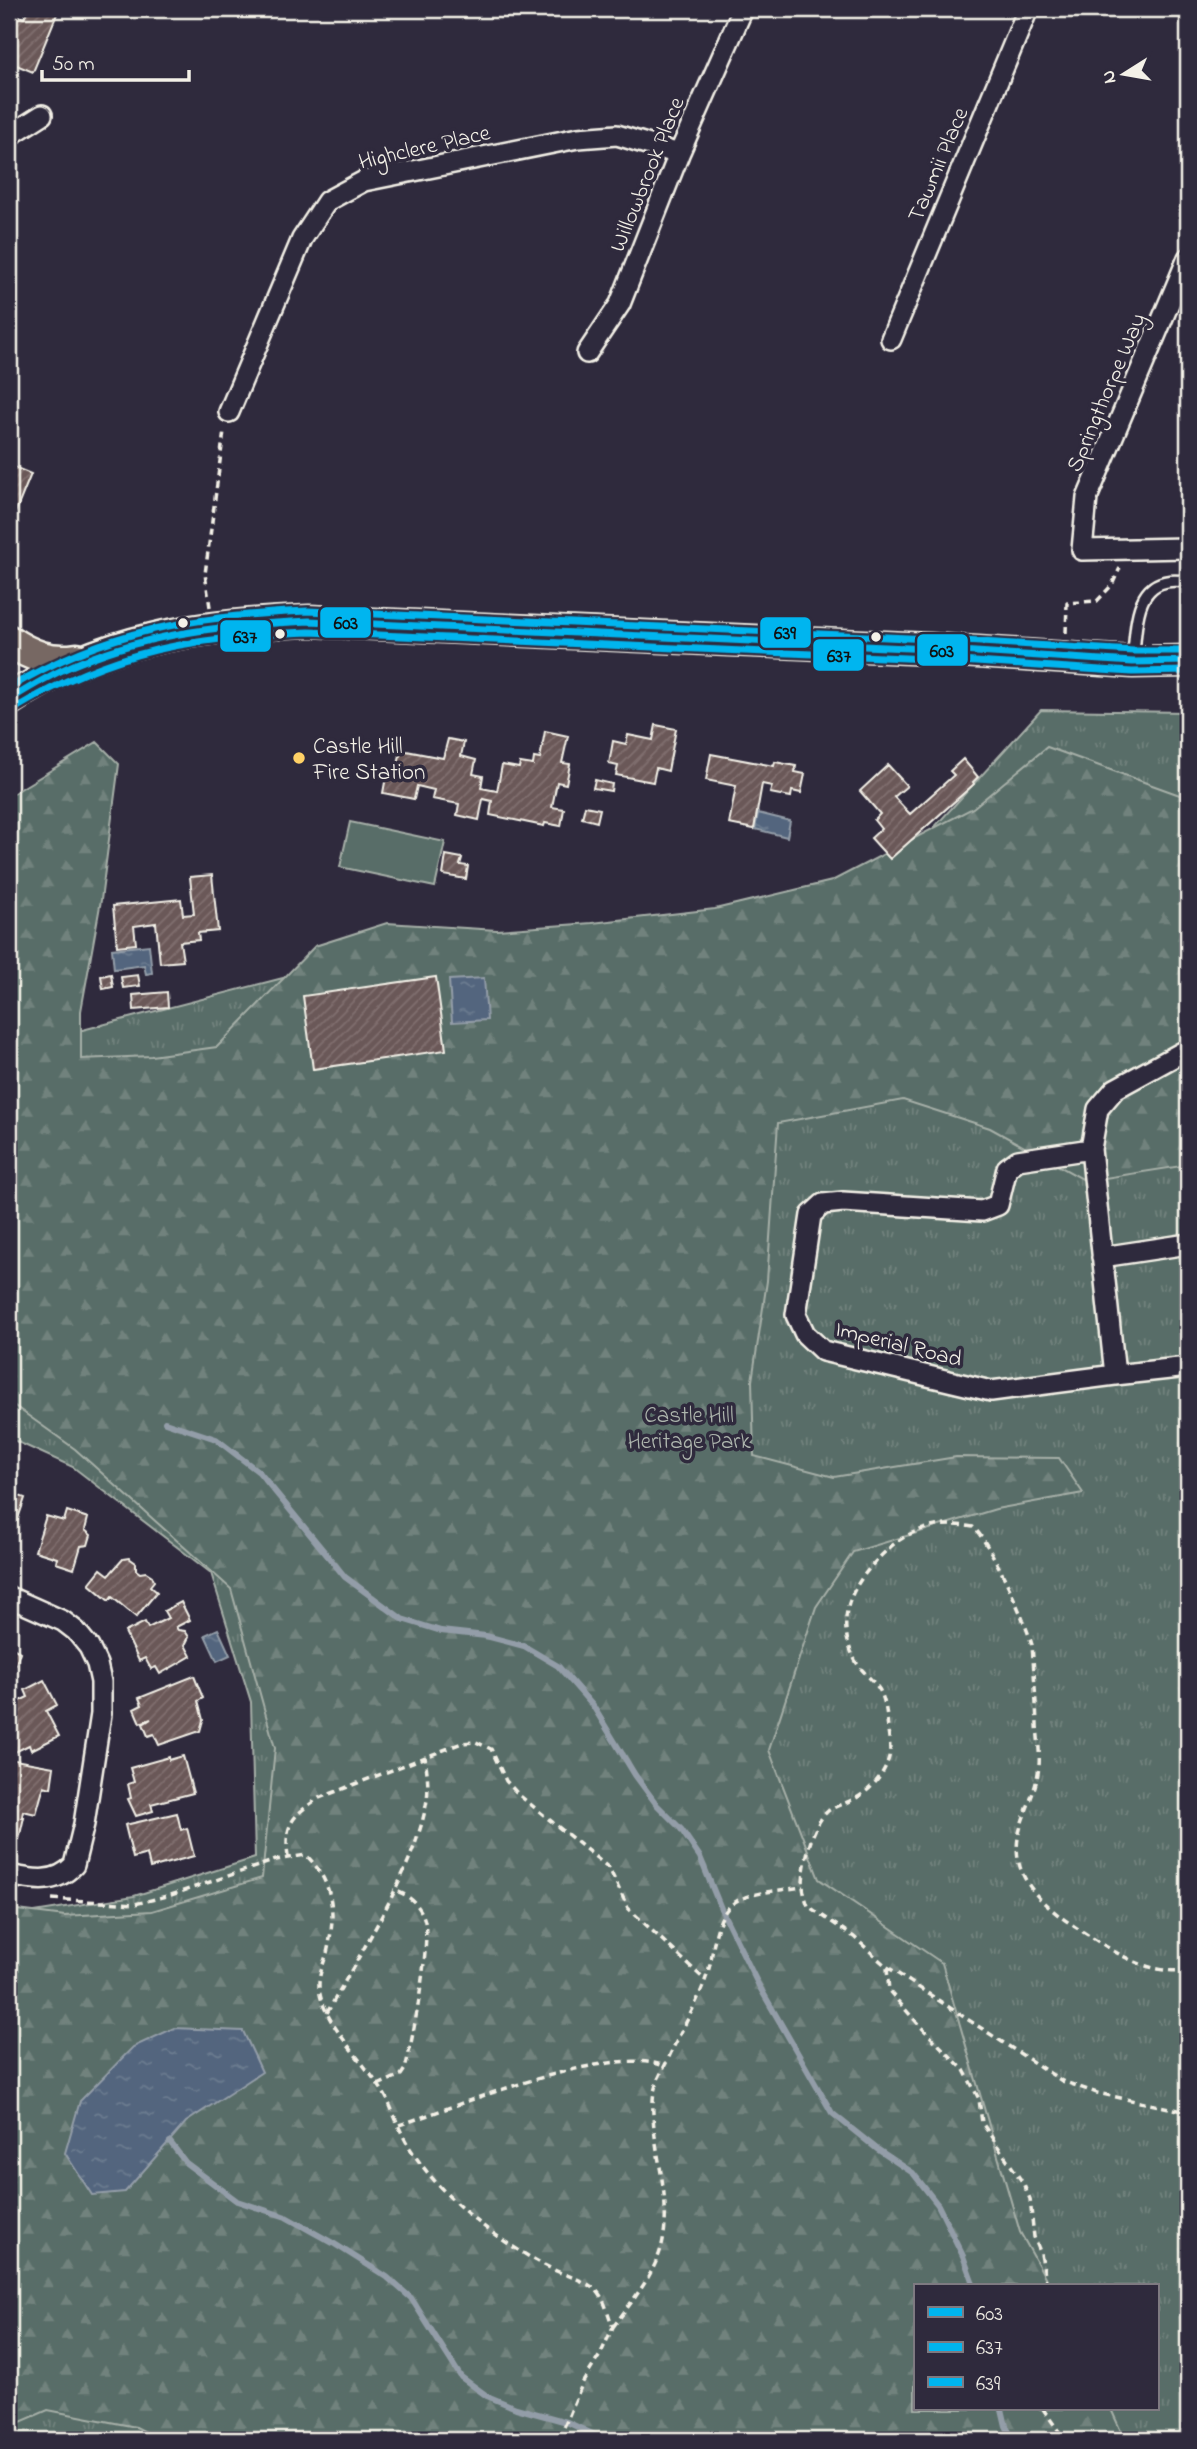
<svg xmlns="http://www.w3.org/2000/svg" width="1197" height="2449" viewBox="0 0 1197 2449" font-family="'Indie Flower',sans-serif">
	<defs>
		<pattern id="grass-tufts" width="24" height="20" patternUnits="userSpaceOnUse" patternTransform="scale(1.75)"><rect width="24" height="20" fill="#586d67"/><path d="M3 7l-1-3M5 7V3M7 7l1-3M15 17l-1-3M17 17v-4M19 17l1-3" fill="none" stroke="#71827d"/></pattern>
		<pattern id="forest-firs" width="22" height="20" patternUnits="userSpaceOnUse" patternTransform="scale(1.75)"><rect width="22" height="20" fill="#586d67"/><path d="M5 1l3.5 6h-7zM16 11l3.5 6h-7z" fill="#71827d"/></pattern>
		<pattern id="water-ripples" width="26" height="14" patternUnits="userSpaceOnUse" patternTransform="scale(1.75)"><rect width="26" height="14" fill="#53657e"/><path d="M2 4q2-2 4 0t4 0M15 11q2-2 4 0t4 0" fill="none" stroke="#6c7c90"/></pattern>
		<pattern id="building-hatch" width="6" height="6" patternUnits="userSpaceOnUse" patternTransform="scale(1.75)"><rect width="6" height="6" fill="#6b5858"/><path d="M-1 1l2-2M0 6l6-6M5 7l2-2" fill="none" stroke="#817070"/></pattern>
	</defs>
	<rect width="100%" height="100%" fill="#2f2a3d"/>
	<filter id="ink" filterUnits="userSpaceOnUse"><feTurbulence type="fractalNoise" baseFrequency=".0143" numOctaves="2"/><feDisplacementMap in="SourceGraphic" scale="14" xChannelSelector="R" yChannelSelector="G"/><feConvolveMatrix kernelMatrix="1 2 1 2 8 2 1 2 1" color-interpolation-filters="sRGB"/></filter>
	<g filter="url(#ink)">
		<path fill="url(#grass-tufts)" stroke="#a6afa8" stroke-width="2" fill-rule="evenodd" d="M1041,710L1188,712V2440H9V1916L134,1896L255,1858L251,1702L211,1573L73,1467L9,1438V1049L283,978L870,898ZM915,2286H1157V2409H915Z"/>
		<path fill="url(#forest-firs)" stroke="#a6afa8" stroke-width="2" d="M97,742L119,764L101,900L81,1011V1059L151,1056L217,1047L315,946L387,923L497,930L592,923L715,909L832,881L973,808L1047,747L1188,798V1165L1086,1181L990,1128L903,1100L778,1123L767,1281L752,1381L754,1456L834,1477L956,1457L1059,1458L1083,1493L996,1509L853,1552L816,1607L769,1750L819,1879L942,1963L1020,2232L1050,2286H915V2409H1111L1125,2440H161L136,2427L48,2410L9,2427V1909L65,1916L152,1911L262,1878L275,1748L231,1589L75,1449L9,1402V796Z"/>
		<path fill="#586d67" stroke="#a6afa8" stroke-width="2" d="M350,822L445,842L435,887L340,867Z"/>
		<path fill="url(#water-ripples)" stroke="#939da8" stroke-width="2" d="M758,813L790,821L787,837L755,829Z
			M149,945L152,973L146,974L144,965L114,969L112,949Z
			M484,978L487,1020L452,1022L449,980Z
			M218,1629L230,1655L217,1661L205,1635Z
			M174,2028L243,2031L262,2072L186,2122L125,2192L92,2195L65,2153L80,2101L133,2047Z"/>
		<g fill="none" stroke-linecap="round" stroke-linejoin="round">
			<path stroke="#939da8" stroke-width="6" d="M165,1422L216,1439L259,1472L345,1577L402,1619L441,1631L486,1636L524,1646L558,1666L593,1706L635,1775L657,1805L681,1829L700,1857L722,1911L758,1984L832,2113L877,2149L913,2173L938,2205L963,2256L974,2286
				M170,2142L186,2163L237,2201L286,2217L333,2243L387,2277L411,2298L461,2377L487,2396L516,2408L567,2422L605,2440
				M1002,2409L1006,2426L1013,2440"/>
		</g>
		<path fill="url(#building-hatch)" stroke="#f4f1e8" stroke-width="2" d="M28,9H59L33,72L9,62V12L24,18Z
			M9,465L31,474L9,528Z
			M656,725L676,729L668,771L656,768L653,782L616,775L618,766L609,764L613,741L626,744L628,735L653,740Z
			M545,731L568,736L562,763L570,764L566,784L557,782L552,807L564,809L561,826L545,823L544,826L490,815L492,801L483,799L479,820L457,815L459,804L432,799L434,790L417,786L414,799L383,793L386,777L395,779L401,750L443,758L448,739L464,742L461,756L476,760L473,774L483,776L481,788L497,791L502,765L519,768L520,763L533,765L534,758L540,759Z
			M711,754L774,766L775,762L796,766L795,772L805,774L801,793L792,791L791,797L770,793L772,786L762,784L754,829L729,824L736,786L706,780Z
			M963,759L978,777L973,782L974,784L890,859L871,838L881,829L874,820L880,814L860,791L888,765L907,786L894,797L910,814L954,775L950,771Z
			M595,780L612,784L611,791L593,788Z
			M585,806L600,809L597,822L582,818Z
			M446,855L462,858L460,865L468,866L466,879L443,875Z
			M212,875L218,931L198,933L199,940L180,942L183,961L160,963L156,923L134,926L136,944L117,946L113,906L181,899L183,915L194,914L190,877Z
			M111,974L113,987L103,989L101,976Z
			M138,975L140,986L123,988L121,977Z
			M436,977L446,1050L313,1069L303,996Z
			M167,992L168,1007L134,1010L133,995Z
			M9,1479L13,1488L11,1493L25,1498L11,1539L9,1538Z
			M67,1511L88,1518L85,1530L91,1535L88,1545L81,1546L74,1569L56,1563L57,1558L35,1551L46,1516L64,1521Z
			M129,1558L136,1563V1570L140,1573L146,1572L152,1576L154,1581L150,1586L157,1592L136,1617L112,1597L109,1601L89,1584L101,1569L109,1575L123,1559Z
			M181,1602L190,1620L176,1627L178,1630L185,1631L189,1637L185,1645L191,1656L160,1674L156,1667L151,1669L145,1658L139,1661L125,1632L145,1622L148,1628L168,1618L164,1611Z
			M9,1646L20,1652L14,1669L9,1668Z
			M194,1676L203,1698L198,1701L203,1720L200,1731L159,1745L154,1734L148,1736L143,1724L151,1719L140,1723L134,1709L142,1705L139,1698Z
			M44,1680L57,1705L46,1711L59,1736L31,1750L29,1745L13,1753L9,1744V1706L28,1697L25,1690Z
			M183,1756L193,1793L151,1804L153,1811L136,1816L128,1799L131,1798L128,1784L134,1782L130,1768L169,1757V1760Z
			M9,1759L54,1767L51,1788L44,1786L36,1814L23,1811L22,1817H24L19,1839L9,1837Z
			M177,1813L181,1830L187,1828L194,1856L150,1868L147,1854L133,1858L125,1825Z"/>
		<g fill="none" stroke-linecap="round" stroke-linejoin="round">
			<g stroke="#f4f1e8" stroke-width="15">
				<path id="service" d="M1133,658C1137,620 1135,572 1188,582"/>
			</g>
			<g stroke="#f4f1e8" stroke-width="24">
				<path id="minor" d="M9,136L42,115
					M1188,258L1087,498L1082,550L1188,548
					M891,339L1028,9
					M587,353L620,304L679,154L743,9
					M229,412L302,239L327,201L364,181L578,138L617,135L679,154
					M1091,1149L1018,1160L1007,1168L998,1205L982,1211L843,1202L823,1204L811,1215L796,1315L805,1334L823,1351L991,1391L1115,1375L1091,1149L1098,1109L1115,1089L1188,1049
					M1102,1257L1188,1244
					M1115,1375L1188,1367
					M9,1597L63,1621L76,1631L89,1647L97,1664L101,1682V1714L84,1824L74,1865C55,1885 33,1880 9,1875"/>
			</g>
			<g stroke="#f4f1e8" stroke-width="35">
				<path id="primary" d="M9,641C31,656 51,663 77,659
					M9,700C102,638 200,625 309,621L930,649L1133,662L1188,661"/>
			</g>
			<path stroke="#f4f1e8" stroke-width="3.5" stroke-dasharray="7 5" stroke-linecap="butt" d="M210,607L205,574L224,431
				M1066,633L1067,603L1097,601L1112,585L1120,568
				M288,1857C284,1824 292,1816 319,1798L462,1743L476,1742L491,1749L506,1781L519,1795L609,1868L628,1908L705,1980
				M52,1899L135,1904L171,1895L276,1860L306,1855C335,1884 336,1915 327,1953C324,1962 319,1974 319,1984C318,2020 369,2066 386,2097C394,2113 399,2130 408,2145C441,2199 497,2241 552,2269C566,2276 583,2279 595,2289C605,2298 608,2315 613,2327L600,2355L583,2382L562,2432L567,2440
				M887,1968L889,1991L919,2025L964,2070L979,2099L982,2123L1023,2183L1030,2199L1034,2237L1041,2254L1047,2286
				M1188,1970C1154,1974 1127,1960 1099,1942C1059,1917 1004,1885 1020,1829C1025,1810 1035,1793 1038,1773C1041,1758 1038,1741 1037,1725C1036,1699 1034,1672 1032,1645C1025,1620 991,1543 973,1527C940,1521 909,1528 885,1552C853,1582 833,1617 855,1660C861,1671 872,1679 879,1689C886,1701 887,1716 888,1730C889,1739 891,1748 889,1757C885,1774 869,1793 852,1800C844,1804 835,1806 828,1811C812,1824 803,1865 803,1885C803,1892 806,1900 808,1906L854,1937L886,1966L1062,2081L1097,2093L1188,2112
				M327,2013C361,1951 416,1868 427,1800C429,1785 427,1771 425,1757
				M378,2085L401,2075L405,2069C412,2044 432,1939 424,1918C419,1904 408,1894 393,1890
				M399,2125C458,2106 608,2044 664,2066
				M613,2327C632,2301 657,2272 663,2240C672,2194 651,2147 653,2102C653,2085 662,2072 669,2057C681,2030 698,2003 707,1975C715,1952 712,1923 731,1905C745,1892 784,1890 803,1887
				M1043,2409L1065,2440"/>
			<use href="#service" stroke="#2f2a3d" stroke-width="10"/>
			<use href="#minor" stroke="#2f2a3d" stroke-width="19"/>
			<use href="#primary" stroke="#776864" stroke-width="30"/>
			<g stroke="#2f2a3d" stroke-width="12">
				<path id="bus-1" d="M9,700C32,686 55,672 81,662C153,632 231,625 309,621L930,649L1133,662L1188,661"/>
			</g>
			<g stroke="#2f2a3d" stroke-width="12">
				<path id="bus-2" d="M14,709C114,649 195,637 309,632L929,659L1132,672L1188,671"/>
			</g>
			<g stroke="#2f2a3d" stroke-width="12">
				<path id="bus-3" d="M9,688C107,629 196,616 308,611L930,639L1133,651H1188"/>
			</g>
			<use href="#bus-1" stroke="#00b5ef" stroke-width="7"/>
			<use href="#bus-2" stroke="#00b5ef" stroke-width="7"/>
			<use href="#bus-3" stroke="#00b5ef" stroke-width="7"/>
		</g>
	</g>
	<g fill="#f4f1e8" stroke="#2f2a3d" stroke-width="2.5">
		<circle cx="183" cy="623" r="6"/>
		<circle cx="280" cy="634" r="6"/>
		<circle cx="876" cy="637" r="6"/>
	</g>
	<circle fill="#ffd166" stroke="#2f2a3d" stroke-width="2.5" cx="299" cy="758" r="7"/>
	<g text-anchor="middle" stroke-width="7" stroke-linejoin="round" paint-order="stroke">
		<g font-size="23" fill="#f4f1e8" stroke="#2f2a3d">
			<text transform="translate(424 146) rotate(-13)" y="8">Highclere Place</text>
			<text transform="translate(937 164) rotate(-67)" y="8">Tawmii Place</text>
			<text transform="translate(646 174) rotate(-68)" y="8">Willowbrook Place</text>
			<text transform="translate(1105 392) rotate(-67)" y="8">Springthorpe Way</text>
			<text transform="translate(899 1343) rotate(14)" y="8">Imperial Road</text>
		</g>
		<g font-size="23" fill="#f4f1e8" stroke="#2f2a3d" text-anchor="start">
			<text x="313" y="753">Castle Hill<tspan x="313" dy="26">Fire Station</tspan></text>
		</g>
		<g font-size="23" fill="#aeb6ae" stroke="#2f2a3d">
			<text x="689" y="1422">Castle Hill<tspan x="689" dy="26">Heritage Park</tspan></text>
		</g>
	</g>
	<g stroke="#2f2a3d" stroke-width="2.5">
		<rect x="319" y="606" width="53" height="33" rx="7" fill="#00b5ef"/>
		<rect x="759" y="616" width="53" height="33" rx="7" fill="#00b5ef"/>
		<rect x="219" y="619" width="53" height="34" rx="7" fill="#00b5ef"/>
		<rect x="916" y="633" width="53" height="34" rx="7" fill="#00b5ef"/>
		<rect x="812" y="638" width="53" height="34" rx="7" fill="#00b5ef"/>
	</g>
	<g font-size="19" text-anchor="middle" font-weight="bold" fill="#111">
		<text x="346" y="629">603</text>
		<text x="785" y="639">639</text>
		<text x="245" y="643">637</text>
		<text x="942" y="657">603</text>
		<text x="839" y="662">637</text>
	</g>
	<rect width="1197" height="2449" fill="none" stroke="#2f2a3d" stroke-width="35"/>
	<rect x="18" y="18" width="1162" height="2414" fill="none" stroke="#f4f1e8" stroke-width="2.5" filter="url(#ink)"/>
	<rect x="914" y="2284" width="245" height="126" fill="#2f2a3d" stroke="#7e7a81" stroke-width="2"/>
	<rect x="928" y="2307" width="35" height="10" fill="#00b5ef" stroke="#7e7a81" stroke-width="2"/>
	<text x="976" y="2320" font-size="21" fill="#f4f1e8">603</text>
	<rect x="928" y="2342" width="35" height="10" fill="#00b5ef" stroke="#7e7a81" stroke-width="2"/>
	<text x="976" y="2354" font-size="21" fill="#f4f1e8">637</text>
	<rect x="928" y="2377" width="35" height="10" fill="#00b5ef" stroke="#7e7a81" stroke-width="2"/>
	<text x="976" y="2390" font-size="21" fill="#f4f1e8">639</text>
	<g transform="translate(1124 74) rotate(259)" stroke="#2f2a3d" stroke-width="5" paint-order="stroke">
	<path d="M0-5L12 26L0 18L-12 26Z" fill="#f4f1e8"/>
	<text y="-10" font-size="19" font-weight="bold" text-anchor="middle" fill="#f4f1e8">N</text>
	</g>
	<path d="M42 70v10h147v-10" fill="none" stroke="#f4f1e8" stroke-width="3.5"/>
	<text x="52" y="70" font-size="21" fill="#f4f1e8" stroke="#2f2a3d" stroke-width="5" paint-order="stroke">50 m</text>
</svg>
